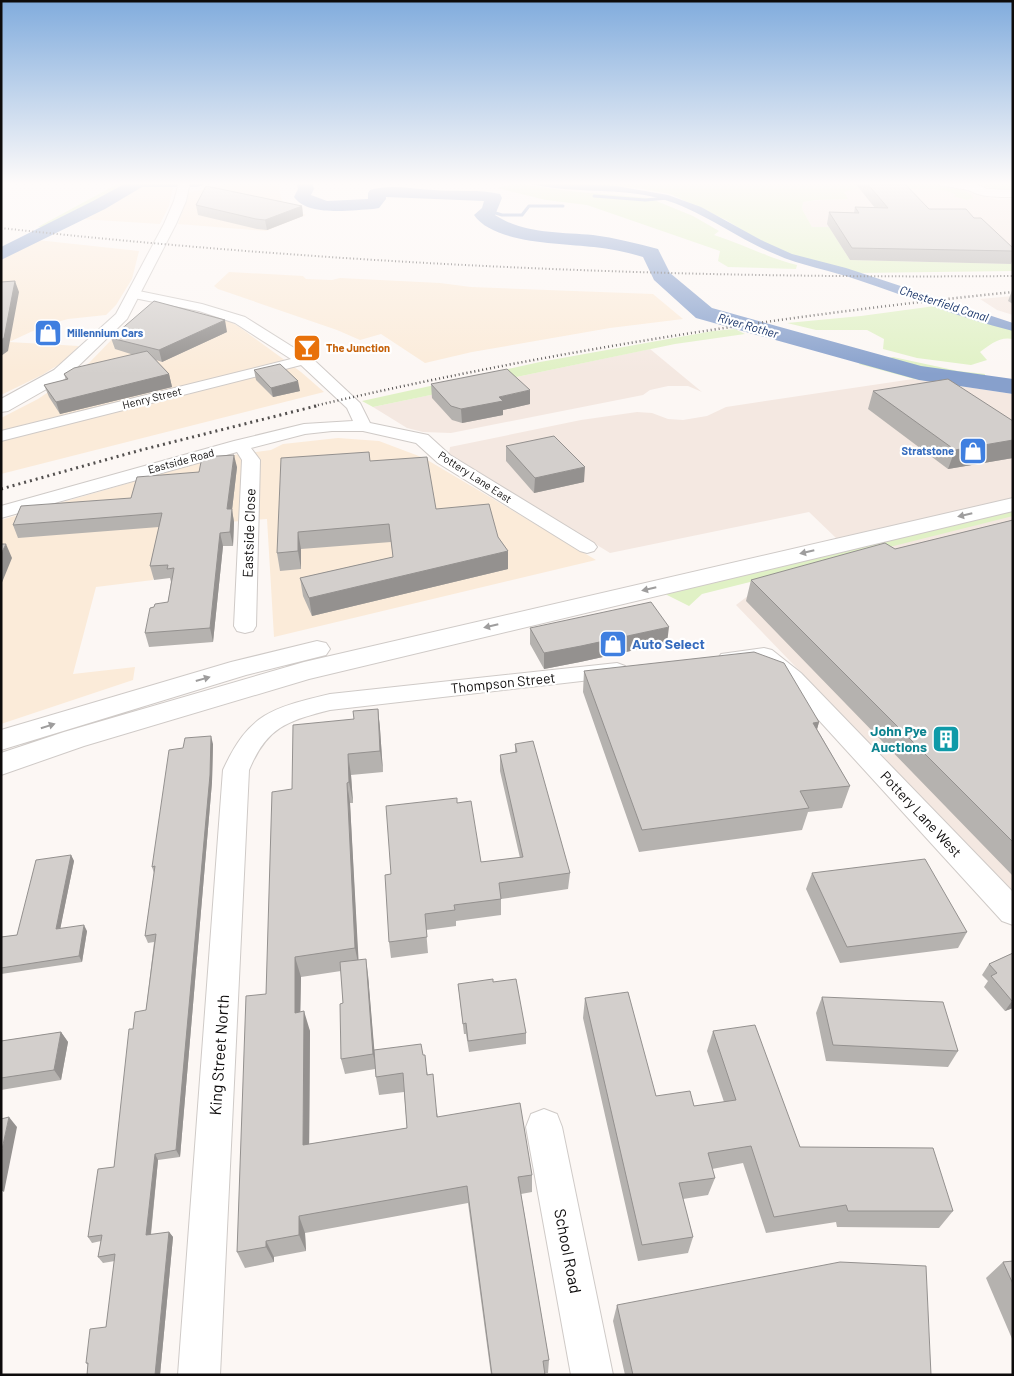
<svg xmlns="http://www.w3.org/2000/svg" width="1014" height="1376" viewBox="0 0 1014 1376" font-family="Barlow,sans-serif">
	<rect width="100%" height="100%" fill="#fcf7f4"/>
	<path fill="#f4e8e1" d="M828,182H934L998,200L1013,199V264L850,260L829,227H812L802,209L803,202L832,199Z
		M1013,296V315L997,310L980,299Z
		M650,349L702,392L688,386H668L650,390L643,395L451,433L423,432L407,428L373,407Z
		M913,379L1013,394V892L736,605L757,589L861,562L809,512L610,553L449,454L450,447L581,420L637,412L652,413L668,419L683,420L707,416L726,407Z"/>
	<path fill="#fbebd9" d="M174,182L169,206L160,224L81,219L148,184Z
		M233,182H276L281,187L279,189L282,201L290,209L306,215L266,231L178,224L189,192L202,190Z
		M37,240L139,251L132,279L116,305L106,315L68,319L46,325L9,342L79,346L63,362L42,375L1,395V258Z
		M229,272L303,276L306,279L332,280L340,278L440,283L471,287L653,294L683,319L610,328L472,352L425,363L381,334L360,340L337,330L218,289L214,286Z
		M181,309L225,319L238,326L301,372L324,392L1,474V418L38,399L66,380L89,363L118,333Z
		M338,438L379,441L424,458L596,560L274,637L267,519L166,527L153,580L96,587L73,674L135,667L133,680L1,724V520L219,457L271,450L283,444Z"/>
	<path fill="#e0f1c5" d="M121,182H167L148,184L62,229L38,227Z
		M549,182H934C945,184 968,186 973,198L967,200L953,196L957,195L947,191L932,189H855L844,192L848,199L816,200L803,202L802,209L812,227H829L850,260L1013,264V271L856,273L797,257L755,238L726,220L670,194L637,188Z
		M978,182H1013V191L989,188Z
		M515,183L568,191L649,198L693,216L719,231L714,235C743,244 768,258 797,265L796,269L728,267L718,261L720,251L587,205L546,200L497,188Z
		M935,306L1013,330V339C1000,336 989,345 980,352L987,360L971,365L917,358L883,349L884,339L867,330H816L787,323L861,316Z
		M735,329L745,334L675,344L373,407L362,401L540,362L713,331Z
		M866,355L885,359L893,357L958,371L985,374V389L914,379L859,364Z
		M1013,511V516L702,594L689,606L663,593Z"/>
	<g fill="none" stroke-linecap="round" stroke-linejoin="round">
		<path stroke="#87a0cc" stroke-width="3" d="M594,196L645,200L668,198
			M489,211L502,215H522L529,206H563"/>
		<path fill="#87a0cc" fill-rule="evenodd" d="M529,182L616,186L668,195L701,207L761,240L792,254L846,268L1013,323V331C960,318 909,297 858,280C830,270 801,266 775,254C736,238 703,211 662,199C620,187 574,194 531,184Z"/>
		<path fill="#87a0cc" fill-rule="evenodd" d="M128,182H205L203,185L197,187H142L105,209L1,260V247L93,201Z
			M296,182H312L314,189L311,195L327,201L368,199V193L370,190C391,184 412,189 433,190C456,192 478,189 500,194L502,198L495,215C524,234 559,232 593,235C615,238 636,243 658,249L670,273L712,308L921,366L1013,379V394L919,380L696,318L654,280L643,257C627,252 611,249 594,247C562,243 494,244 474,215L482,208L484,201L386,197V199L379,208L373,209C352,210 308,217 294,197L298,189Z"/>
		<g stroke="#cfcac7" stroke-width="2">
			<path id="minor" d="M935,182H955L977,186L979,188L974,191L940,185Z
				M134,290L202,304L245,317L315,361L360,403L370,423L428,435L450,455L594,543L597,547L594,551L587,553L580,551L438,463L416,443L363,431H332L305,434L251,448L260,460L256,626L253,631L245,633L237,631L234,626L242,460L237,452L1,518V506L234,441L304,424L353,421L347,408L301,365L1,441V431L291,359L235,323L199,311L129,297L128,294L129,291Z
				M764,648L772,650L801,673L1013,892V925L1002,921L785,683L759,663L729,666L721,664L718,659L721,654Z
				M617,663L625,666L629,671L625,676L330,710C287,721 267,727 249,770L220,1375H178L223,770C249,713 272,708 330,694Z
				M544,1109L557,1114L562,1127L613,1375H571L526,1127L531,1114Z"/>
		</g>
		<g stroke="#cfcac7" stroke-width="2">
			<path id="major" d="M179,182H190L186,201L176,224L127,319L66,378L8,411L1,412V399L54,370L116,314L164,224L174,201Z"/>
		</g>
		<g stroke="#cfcac7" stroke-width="2">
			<path id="highway" d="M961,182H972L987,189L1013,190V197C996,197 970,198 961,182Z
				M1013,498V511L309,679L84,746L1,775V753L64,732L304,662Z
				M317,641L326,643L330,649L326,655L246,675L1,750V730L231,662Z"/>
		</g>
		<use href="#minor" fill="#fff" fill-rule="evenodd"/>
		<use href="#major" fill="#fff" fill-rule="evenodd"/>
		<use href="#highway" fill="#fff" fill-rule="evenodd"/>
		<path stroke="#53504f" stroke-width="2" stroke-dasharray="1 2.5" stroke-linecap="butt" d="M1,228C337,265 675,279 1013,276"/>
		<path stroke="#53504f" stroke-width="2.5" stroke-dasharray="1 3" stroke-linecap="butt" d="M314,406C546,352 776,316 1013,292"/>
		<path stroke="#53504f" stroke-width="3" stroke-dasharray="2 4" stroke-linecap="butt" d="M1,489L141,450L320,405"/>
	</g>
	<path fill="#b5b2af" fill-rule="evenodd" d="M854,182H903L929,209L974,218L1013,248V259L1011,264L850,260L827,224L829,212L854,213L855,207L875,208Z
		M196,205L302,206L303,216L267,230L257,229L198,215Z
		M1013,288V304L1008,301Z
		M227,332L162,362L156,360L169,374L172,387L60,414L49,397L44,385L66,380L64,374L134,355L115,349L111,338Z
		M254,370L300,391L273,397L256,380Z
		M431,384L530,404L503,410V415L462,423L452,420L432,398Z
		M873,391L1013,421V458L948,469L868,409Z
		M506,446L584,482L534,493L506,461Z
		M370,461L436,509L498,537L508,551V569L312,616L303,596L300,578L393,557L391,542L301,549V569L280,571L277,553Z
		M237,467L232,510L234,522L233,546H223L213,642L149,647L145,633L154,607L168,602L171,582L170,578L154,580L150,566L159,527L18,538L13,525L131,498L199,472Z
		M1013,520V876L746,601L751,580L895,549Z
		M530,628L667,643L580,662L544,669L530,644Z
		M584,671L819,722L817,729L850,786L842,808L808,812L802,830L639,852L583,692Z
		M378,709L380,729L383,772L351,775L353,803H350L358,960L368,975L374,1050L423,1055L438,1117L532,1175V1192L521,1194L549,1360L548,1373H545V1375H491L468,1203L305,1233L306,1251L274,1257V1262L245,1268L237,1252L266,994L292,789L354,719ZM341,971L343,1003L341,1059L345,1074L375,1069L376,1077L379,1095L404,1092L407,1128L309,1144L310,1031L300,1012L301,977Z
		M213,744L212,782L180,1157L158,1160L151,1235L169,1232L173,1237L160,1375H87L88,1365L86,1363L106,1327L115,1261L103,1263L98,1257L101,1241L92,1243L88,1237L114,1167L133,1029L146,1010L154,942L148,943L145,936L154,873L152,867L183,748Z
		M515,744L570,873L568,889L501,899V915L456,921V926L426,930L428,953L391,958L389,942L391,874L457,803L481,862L520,858L500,771V755L515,753Z
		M71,855L74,861L60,929L87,931L82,962L1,974V937L17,935Z
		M812,873L967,932L958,948L840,963L806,889Z
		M1013,953V1008L1005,1011L984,987L988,981L982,975L989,964Z
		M493,982L526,1033V1044L469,1052L466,1034H464L458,984Z
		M822,997L958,1051L948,1067L826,1061L816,1013Z
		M585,998L656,1096L694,1106L724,1102L707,1051L713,1031L800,1147L953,1211L939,1228L837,1227L836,1222L766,1233L743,1163L712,1169L715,1178L708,1195L683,1199L693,1237L688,1253L638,1261L583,1018Z
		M61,1032L68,1042L61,1080L1,1090V1041Z
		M1013,1261V1341L986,1278L1003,1262Z
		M617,1305L931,1375H625L613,1321Z"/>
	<path fill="#94918f" d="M302,206L303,216L267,230L265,220Z
		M15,281L19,292L8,351L1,356V340Z
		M225,320L227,332L162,362L159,350Z
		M169,374L172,387L60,414L56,402Z
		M298,381L300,391L273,397L271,388Z
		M530,390V404L503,410V415L462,423L461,409L499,397Z
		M1013,440V458L948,469L955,450Z
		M234,455L237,467L232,510L234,522L233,546L230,532L227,509Z
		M585,467L584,482L534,493L535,478Z
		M298,532L301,549V569L298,551Z
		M220,533L223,546L213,642L210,628Z
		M6,544L12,558L1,585V554Z
		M508,551V569L312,616L309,598Z
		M669,627L667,643L580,662L544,669V653Z
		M378,709L380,729L383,772L380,751Z
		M819,722L813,744V723Z
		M211,736L213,744L212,782L180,1157L176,1150Z
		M348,754L351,775L353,803L349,782Z
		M347,783L350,803L359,968L355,948Z
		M71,855L74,861L59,935L56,929Z
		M84,925L87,931L82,962L79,956Z
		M295,957L301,977L300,1032L295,1013Z
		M366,959L368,975L376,1069L373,1054Z
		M1013,1000V1008L1005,1011L1012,1001Z
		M304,1011L310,1031L309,1163L303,1145Z
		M61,1032L68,1042L61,1080L54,1070Z
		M9,1117L17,1127L4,1192L1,1190V1154Z
		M155,1154L158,1160L150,1241L146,1235Z
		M299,1216L305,1233L306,1251L299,1235Z
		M169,1232L173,1237L160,1375H155Z
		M266,1241L274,1257V1262L266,1247Z"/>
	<path fill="#d3cfcc" stroke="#94918f" d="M866,182H903L929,209H966L974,218H981L1013,248V251L852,248L829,212L859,213L855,207L888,208Z
		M206,186L302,206L265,220L256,219L196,205Z
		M15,281L4,338L1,340V282Z
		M154,301L225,320L159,350L111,338Z
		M147,351L169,374L56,402L44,385L68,379L64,374L74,368Z
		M280,364L298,381L271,388L254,370Z
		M507,369L530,390L499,397L503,401L461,409L451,406L431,384Z
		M948,379L1013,421V440L955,450L873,391Z
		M554,436L585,467L535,478L506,446Z
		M369,452L370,461L427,457L436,509L489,504L498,537L508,551L309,598L300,578L393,557L389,524L298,532V551L277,553L281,458Z
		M234,455L227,509H232L230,532L220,533L210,628L145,633L150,608L154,607L155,604L168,602L174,568L167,569L168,565L150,566L162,513L13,525L21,506L131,498L137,477L199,472L202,457Z
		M1013,520V842L751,580L885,543L895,549Z
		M1,544H6L1,554Z
		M651,602L669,627L581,646L544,653L530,628Z
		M754,652L784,663L819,722L813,723L850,786L800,791L809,808L642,830L584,671Z
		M378,709L380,751L348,754L349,782L347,783L355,948L295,957V1013L304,1011L303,1145L407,1128L403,1073L376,1077L374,1050L421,1044L423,1055H425L427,1075L433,1074L437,1117L520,1103L532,1175L518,1177L549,1360L543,1361L545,1375H492L467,1186L299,1216V1235L266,1241V1247L237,1252L246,996L266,994L272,792L292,789L293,725L354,719L353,711Z
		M211,736L210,775L176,1150L155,1154L146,1235L169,1232L155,1375H87L88,1363H86L90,1329L106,1327L115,1254L98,1257L102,1235L88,1237L98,1169L114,1167L129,1029H133L135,1012L146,1010L156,934L145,936L155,866L152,867L169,750L183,748L185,738Z
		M533,741L570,873L499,883L501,899L454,905L455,910L425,914L427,937L389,942L385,875L391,874L386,806L457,798V803L471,801L481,862L523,857L500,755L517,752L515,744Z
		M71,855L56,929L84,925L79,956L1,968V937L17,935L36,860Z
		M925,859L967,932L847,947L812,873Z
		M1013,953V1000L1012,1001L991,976L997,973L989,964Z
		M366,959L373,1054L341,1059L340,1004L343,1003L340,962Z
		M493,979V982L516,979L526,1033L468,1041L466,1023L463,1024L458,984Z
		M628,992L656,1096L690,1091L694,1106L736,1100L713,1031L755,1025L800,1147L933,1148L953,1211H848L846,1205L774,1217L751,1146L708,1153L715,1178L679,1183L693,1237L642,1245L585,998Z
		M822,997L943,1002L958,1051L833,1045Z
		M61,1032L54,1070L1,1078V1041Z
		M9,1117L1,1154V1119Z
		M1013,1261V1284L1003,1262Z
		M840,1262L926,1266L931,1375H633L617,1305Z"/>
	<defs><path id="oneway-solid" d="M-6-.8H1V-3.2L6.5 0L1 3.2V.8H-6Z" transform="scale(1.25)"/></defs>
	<g fill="#9e9d9d">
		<use href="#oneway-solid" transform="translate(965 515) rotate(167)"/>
		<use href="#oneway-solid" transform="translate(807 552) rotate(167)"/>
		<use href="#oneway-solid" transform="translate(649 589) rotate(167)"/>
		<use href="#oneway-solid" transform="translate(491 626) rotate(167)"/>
		<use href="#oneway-solid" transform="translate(203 679) rotate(-16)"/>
		<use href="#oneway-solid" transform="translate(48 726) rotate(-18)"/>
	</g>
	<linearGradient id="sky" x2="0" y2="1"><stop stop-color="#81acdd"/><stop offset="0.49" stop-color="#fefbfa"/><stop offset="1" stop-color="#fefbfa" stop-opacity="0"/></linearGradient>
	<rect width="1014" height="374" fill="url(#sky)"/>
	<defs>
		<g id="shop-square" transform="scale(1.4375)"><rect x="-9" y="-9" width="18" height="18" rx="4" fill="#3f7fe0" stroke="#fff"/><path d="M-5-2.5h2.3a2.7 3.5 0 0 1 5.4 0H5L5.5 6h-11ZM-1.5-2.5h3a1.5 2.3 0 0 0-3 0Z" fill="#fff"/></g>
		<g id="bar-square" transform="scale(1.4375)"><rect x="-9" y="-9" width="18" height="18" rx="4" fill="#e8710a" stroke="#fff"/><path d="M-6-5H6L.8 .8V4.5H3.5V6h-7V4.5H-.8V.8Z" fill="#fff"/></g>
		<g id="building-square" transform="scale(1.4375)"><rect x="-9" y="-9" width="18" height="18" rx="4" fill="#0f9aa8" stroke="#fff"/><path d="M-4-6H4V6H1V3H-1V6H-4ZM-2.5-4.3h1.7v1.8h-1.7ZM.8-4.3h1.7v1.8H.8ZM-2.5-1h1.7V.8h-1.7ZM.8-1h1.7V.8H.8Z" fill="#fff"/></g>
	</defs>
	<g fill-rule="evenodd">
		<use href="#shop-square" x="48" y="333"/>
		<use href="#bar-square" x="307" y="348"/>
		<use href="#shop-square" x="973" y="451"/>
		<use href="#shop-square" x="613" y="644"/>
		<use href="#building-square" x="946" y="739"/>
	</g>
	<g text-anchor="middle" stroke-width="4.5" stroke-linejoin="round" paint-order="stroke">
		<g font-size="11" font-weight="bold" fill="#366cbe" stroke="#fff" text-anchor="start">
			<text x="67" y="337">Millennium Cars</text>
			<text x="954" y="455" text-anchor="end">Stratstone</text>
		</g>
		<g font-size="11" font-weight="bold" fill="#c56008" stroke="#fff" text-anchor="start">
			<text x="326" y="352">The Junction</text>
		</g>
		<g font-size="11" fill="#0d0b0b" stroke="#fff">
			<text transform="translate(152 398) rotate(-14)" y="4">Henry Street</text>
			<text transform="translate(181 461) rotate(-15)" y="4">Eastside Road</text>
			<text transform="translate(475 477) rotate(33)" y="4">Pottery Lane East</text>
		</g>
		<g font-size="12" font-style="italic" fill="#153167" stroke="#fff">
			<text transform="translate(944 304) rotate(18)" y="4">Chesterfield Canal</text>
			<text transform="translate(748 326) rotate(16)" y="4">River Rother</text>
		</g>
		<g font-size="14" fill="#0d0b0b" stroke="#fff">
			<text transform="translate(249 533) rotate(-88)" y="5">Eastside Close</text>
			<text transform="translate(503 683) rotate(-6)" y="5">Thompson Street</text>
			<text transform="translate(921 814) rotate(47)" y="5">Pottery Lane West</text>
		</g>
		<g font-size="14" font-weight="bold" fill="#366cbe" stroke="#fff" text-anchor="start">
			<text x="632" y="649">Auto Select</text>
		</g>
		<g font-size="14" font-weight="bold" fill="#0d838f" stroke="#fff" text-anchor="end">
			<text x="927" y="736">John Pye<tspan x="927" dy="16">Auctions</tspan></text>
		</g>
		<g font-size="16" fill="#0d0b0b" stroke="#fff">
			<text transform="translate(219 1055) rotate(-86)" y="6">King Street North</text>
			<text transform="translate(568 1251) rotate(79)" y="6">School Road</text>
		</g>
	</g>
	<rect width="1014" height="1376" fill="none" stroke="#0d0b0b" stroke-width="5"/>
</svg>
